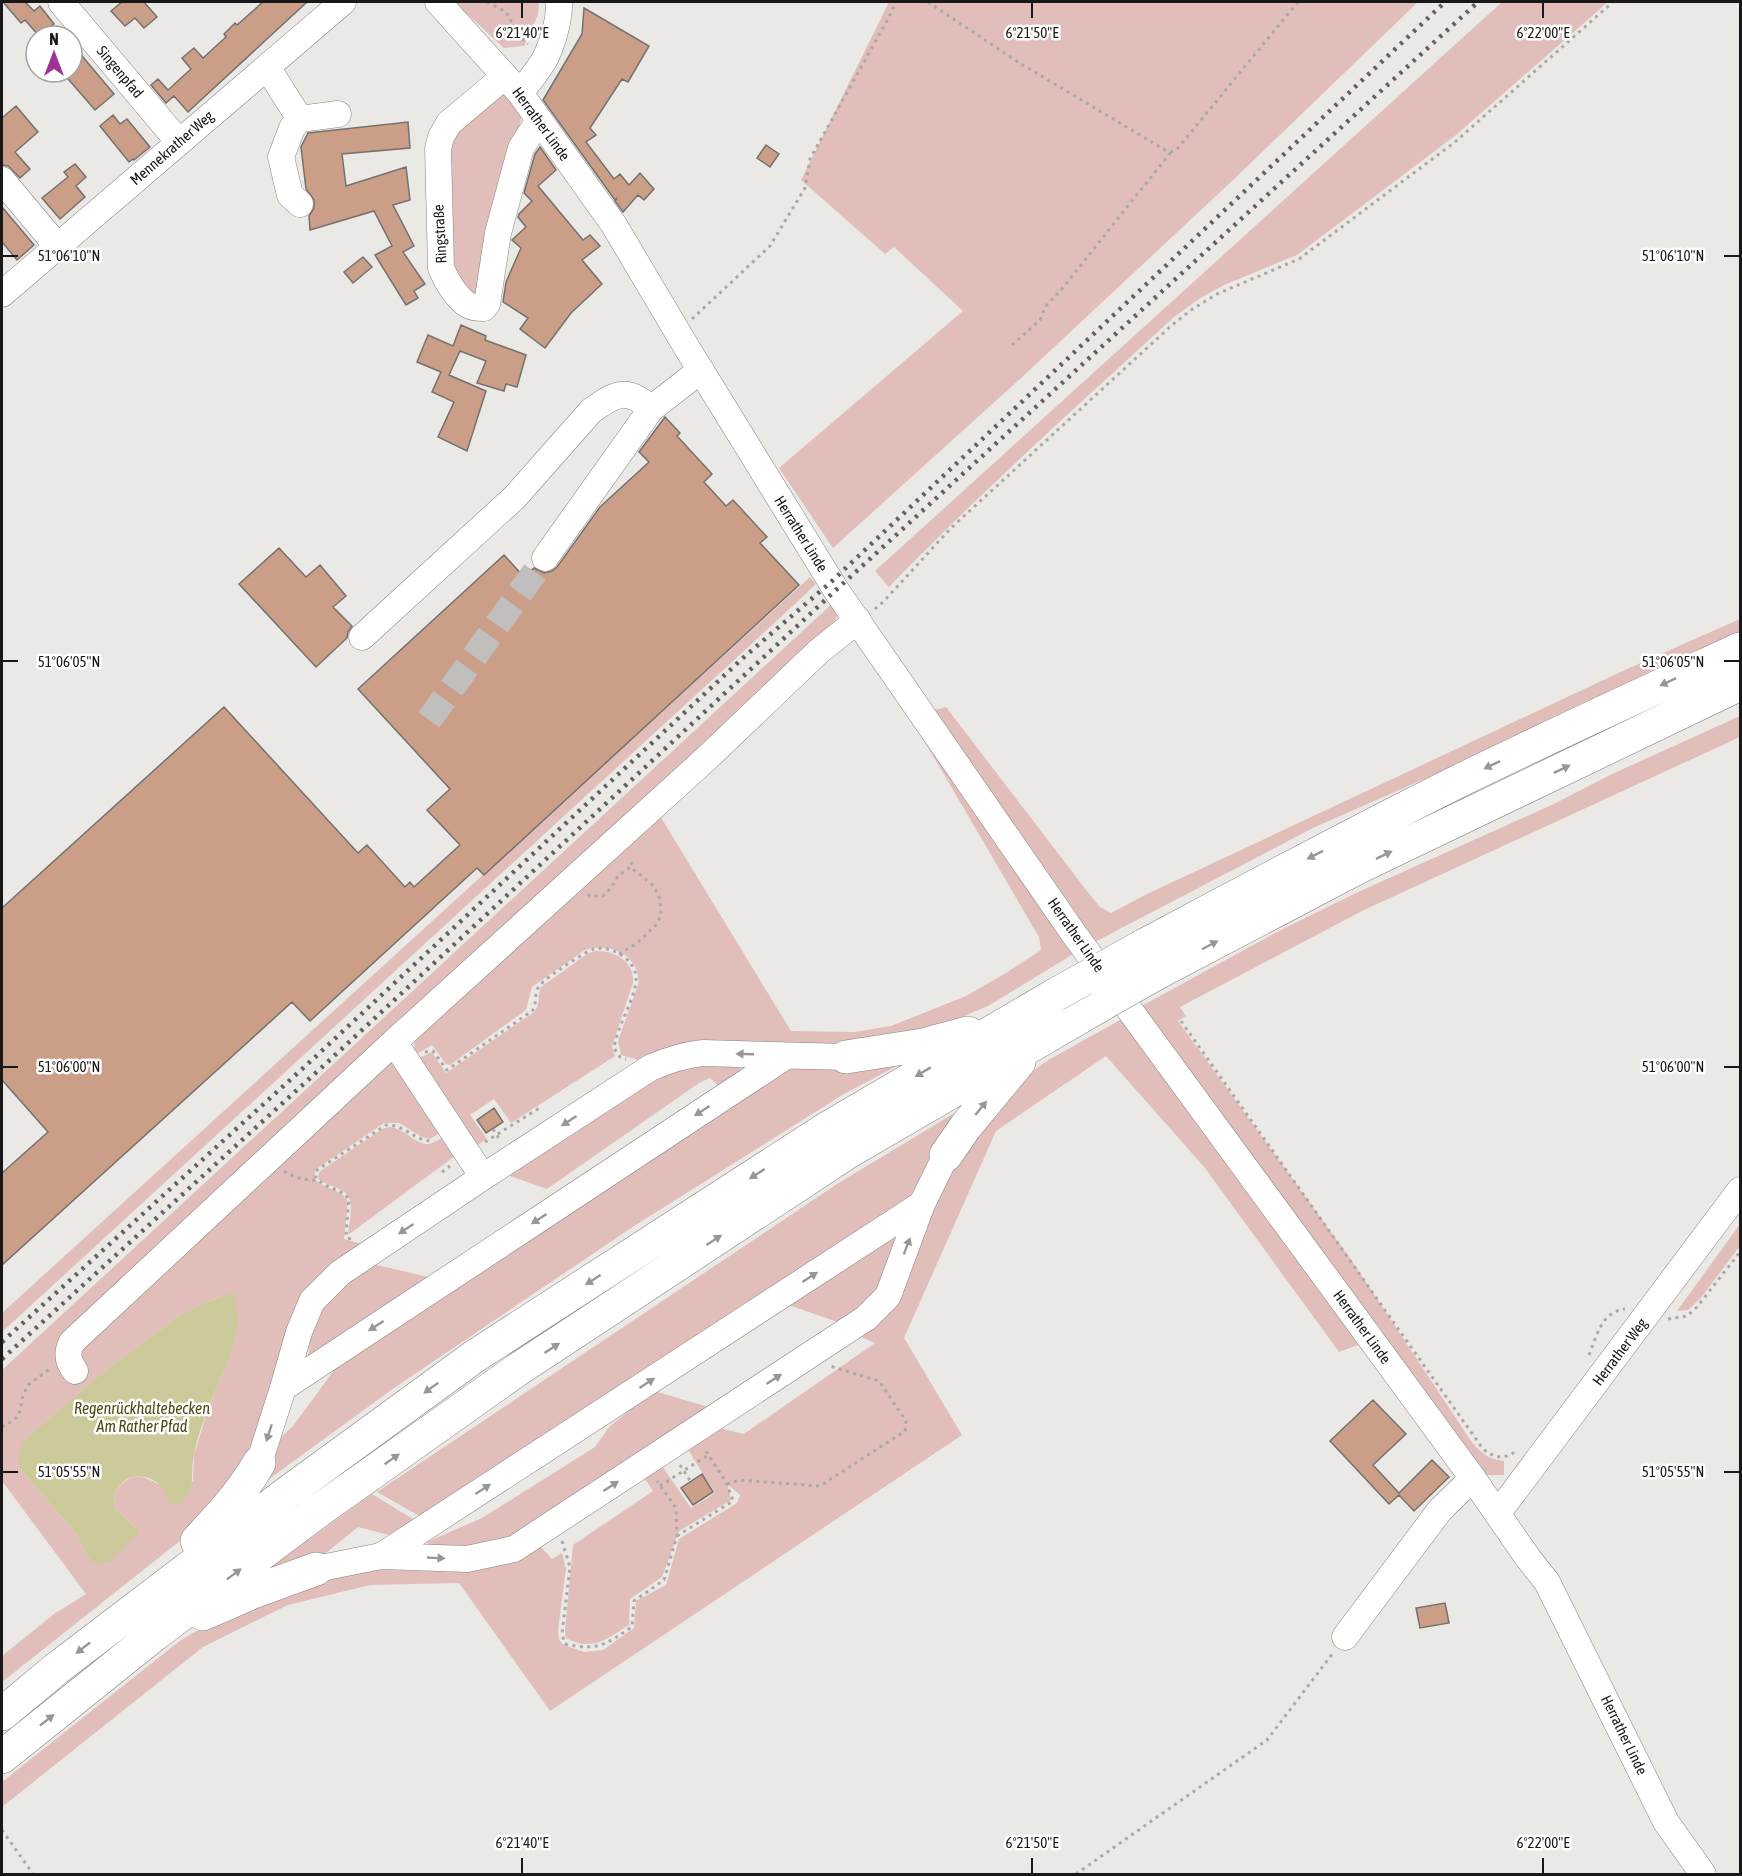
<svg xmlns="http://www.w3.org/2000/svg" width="1742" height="1876" viewBox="0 0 1742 1876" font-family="'Asap Condensed',sans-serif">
	<rect width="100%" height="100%" fill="#ebe9e6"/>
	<path fill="#e1beb9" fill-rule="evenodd" d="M454,2H539L538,15L524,46L504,48Z
		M889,2H1418L1232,181L1020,379L833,548L779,468L963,311L894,247L885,254L801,180Z
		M1502,2H1608L1456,135L1297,255L1224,285L1199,299L1174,317C1078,405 980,493 889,587L875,571Z
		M504,87L524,107L478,290L475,295L450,277V138Z
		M810,577L816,584L796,603L2,1332V1313Z
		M834,602L837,612L836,623L389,1042L448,1128L430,1139L422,1137L399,1123H384L318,1168L315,1172L314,1178C323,1190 342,1188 348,1202L344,1239L366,1245L318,1282L255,1447L195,1529L2,1682V1656L54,1614L86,1594L2,1481V1370ZM234,1294L224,1370L206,1415L194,1455L193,1481L161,1486C139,1472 128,1473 113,1495L116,1510L140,1531L90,1560L74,1531L21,1470L27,1437L108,1368L185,1312L216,1298Z
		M1740,619V637L1638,685L1315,827L1091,944L931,711L946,707L1090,895L1100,907L1111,913L1147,894L1627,669Z
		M1740,716V737L1364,910L1180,1007L1186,1016L1178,1021L1352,1261L1471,1441C1481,1453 1488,1459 1504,1461V1475H1482L1136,1009L1279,931L1356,893L1554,804L1610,775Z
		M915,725L1075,953L988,1006L926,1032L877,1045L639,1060L621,1055L618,1041L638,985C642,956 609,941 585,950L532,987L526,1010L450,1065L446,1064L432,1045L415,1055L414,1039L657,811L791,1031L855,1032L891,1026L966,996L1006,973L1041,950L1039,937Z
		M595,951C614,950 635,961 633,983L612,1046L615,1056L511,1123L494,1099L470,1115L487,1139L473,1148L415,1060L432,1052L446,1073L534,1012C541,1004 537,995 541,987L587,954Z
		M1122,1019L1134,1038L1335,1306L1358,1345L1339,1352L1205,1168L1106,1056L996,1131L904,1338L962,1435L550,1711L459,1583L370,1585L288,1605L203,1647L2,1807V1782L181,1640L220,1618L270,1594L354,1572L383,1570L467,1572L478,1566L539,1545L552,1559L562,1553L566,1569L558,1630L559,1639L563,1645L584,1652L603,1650L634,1628L636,1601L666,1585L679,1539L737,1503L740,1495L728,1485L731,1500L679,1531L662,1577L630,1599L629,1625C607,1639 592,1652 566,1638L565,1631L573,1545L653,1491L645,1479L662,1466L691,1508L715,1493L687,1448L719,1428L744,1434L875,1343L859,1336L952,1161L1025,1076L1050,1059Z
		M908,1057L895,1067L844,1094L631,1228L394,1388L250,1493L278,1440L293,1426L343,1358L785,1068Z
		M686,1062L738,1065L741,1070L737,1077L721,1088L710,1078L699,1083L547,1189L502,1173L659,1070Z
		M971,1103L912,1200L428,1521L377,1492L837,1184Z
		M389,1127C405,1128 416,1145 428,1144C436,1143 444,1136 450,1132L459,1153L348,1235C349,1220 357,1198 341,1190C333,1186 325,1184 318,1179L319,1172L382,1129Z
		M1740,1224V1246L1700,1299L1688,1310L1677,1311Z
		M901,1228L883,1287L843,1324L786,1304Z
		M368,1263L433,1278L308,1356L310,1337L326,1301Z
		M654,1391L712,1408L680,1424L650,1450L500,1546L429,1550L427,1542L482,1518L595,1447L610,1426Z
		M372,1494L421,1524L397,1537L358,1527L321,1557L260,1574Z"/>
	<path fill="#ccc99a" d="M234,1293C235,1304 240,1319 237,1330C227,1373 203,1411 194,1454C190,1475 197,1488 179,1505L169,1502C167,1498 165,1492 162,1488C154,1476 133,1472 122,1483C119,1486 116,1491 113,1495L116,1510L140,1531L111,1561L100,1564L90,1560L74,1531L21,1470L18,1454L27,1437L108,1368L185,1312L216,1298Z"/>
	<path fill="#cb9e87" stroke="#74716f" stroke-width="1.5" d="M3,2H25L34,11L40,6L54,24L39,36L25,20L21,23Z
		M122,2H144L157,17L144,28L135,18L125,26L111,11Z
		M263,2H307L188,112L174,96L166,103L151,85L158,79L168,90L191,69L182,58L194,48L203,58L226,37L224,34L235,23L237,25Z
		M584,8L649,46L628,82L622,79L590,128L596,135L586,142L614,179L620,174L629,185L640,173L654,189L644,200L638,195L623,212L615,201L617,198L615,200L543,100L582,34Z
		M72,44L114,94L95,110L62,72H72Z
		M16,106L38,132L15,152L30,169L20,178L8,166L2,165V118Z
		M113,115L120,124L127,119L150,147L134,160L133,159L129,162L100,126Z
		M408,122L410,148L342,154L346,186L406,167L410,200L393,205L414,246L403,252L425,284L414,291L418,298L406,305L375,255L392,246L374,211L310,230L309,216L314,208V200L306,189L301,147L308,133Z
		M766,145L779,154L770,167L757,158Z
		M540,147L556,170L538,186L583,240L590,235L600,246L582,260L602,284L571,313L545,348L520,329L528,318L503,302L506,282L521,248L512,240L526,227L518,217L519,214L532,201L524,193L535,154Z
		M75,164L86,177L76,186L85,197L60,219L42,198L68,177L64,172Z
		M2,207L34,245L17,260L2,242Z
		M363,257L372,267L353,283L344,272Z
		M461,325L486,336L485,340L526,355L517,387L506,384L504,391L477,383L486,361L460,351L449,375L486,391L467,451L438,437L454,402L432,392L441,372L417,362L428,335L453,346Z
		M665,417L680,433L677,436L712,474L704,482L726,506L733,500L767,537L760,543L799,585L484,875L477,868L310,1021L292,1002L2,1265V1173L48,1132L2,1080V908L224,707L358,853L367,845L405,887L410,882L414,887L460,845L427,810L450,789L358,689L504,555L524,577L534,568L544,573L552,571L557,567L600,507L649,462L639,452Z
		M279,548L306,577L320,565L346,596L333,607L352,626L348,632L347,638L316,667L239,584Z
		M494,1108L503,1122L486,1133L477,1120Z
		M1373,1400L1406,1434L1373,1465L1399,1493L1432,1460L1449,1477L1414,1511L1399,1495L1389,1504L1330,1441Z
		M702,1474L713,1492L693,1505L681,1488Z
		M1445,1603L1449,1623L1420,1628L1416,1608Z"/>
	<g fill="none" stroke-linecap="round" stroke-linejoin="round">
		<path stroke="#c1bfbd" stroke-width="26" stroke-dasharray="26 13" stroke-linecap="butt" d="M429,720L545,558"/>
		<g stroke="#868381" stroke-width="27">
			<path id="minor" d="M61,2L179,142
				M438,2L520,93L614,225L687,348L836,590L1074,934L1469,1473L1528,1558L1547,1582L1666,1822L1703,1874
				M267,67L300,119
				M505,76L449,123L441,137L438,149L441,268C446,280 456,298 468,305C473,308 479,308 484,308L487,304L498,233L521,148L539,120
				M520,93C528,83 536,73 543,62C552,47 560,18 559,2
				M2,180L58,247
				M300,204L290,195L281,157L292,128L300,119L338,114
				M2,294L343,2
				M545,558L651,409L701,370
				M362,637L515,497L591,411C615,393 628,387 651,409
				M483,1177L394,1042L708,757L818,652L858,620
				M75,1371C68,1362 66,1353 72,1342L394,1042
				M283,1388L786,1056
				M259,1463L283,1388L299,1332L312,1301L340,1273L483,1177L650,1068C668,1060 683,1055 703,1053L846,1057
				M1498,1513L1740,1190
				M381,1556L922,1204
				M316,1569L381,1556L467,1559L514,1549L866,1318L888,1296L922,1204L946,1155
				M1345,1637L1440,1510L1473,1478"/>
		</g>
		<g stroke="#868381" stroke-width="34">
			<path id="highway" d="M1143,946C1248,890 1354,833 1461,780C1553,735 1647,692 1740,649
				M1159,972L1357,868L1740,684
				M846,1057L923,1045L968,1033
				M946,1155L966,1126L1019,1062
				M197,1541C220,1516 242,1493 259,1463
				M203,1614L253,1592L316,1569
				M2,1714L56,1669L287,1493L475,1356L826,1129L1055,995
				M2,1757L154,1635L314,1514L517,1370L848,1152L1106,1002"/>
		</g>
		<path stroke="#aba9a7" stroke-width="3" stroke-dasharray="3 4.5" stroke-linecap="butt" d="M487,2L506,12L520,37L528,44
			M928,2L1018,62L1165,150L1171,152L1178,148L1298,2
			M692,319L770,246L805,188L810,159L889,17L896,2
			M1012,345L1040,320L1045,307L1061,290L1171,152
			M875,609L884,601L951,528L1172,325L1191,310L1217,294L1299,259L1455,142L1613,2
			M588,894L590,896H603L611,888L618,876L632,866
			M619,954L637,943L656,925L661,916L660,899L654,886L634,870L630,858
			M1181,1021L1483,1449C1494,1458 1504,1460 1516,1451
			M425,1052L433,1051L447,1070L532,1011C538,1003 533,993 540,985C547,977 584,952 594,949C611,945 635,959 636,977C637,997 617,1025 614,1048L620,1057L626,1059
			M493,1129L500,1140
			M485,1142L541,1107
			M284,1171C294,1178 305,1180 317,1180
			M442,1172L450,1166
			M351,1239L347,1238L346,1234L349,1199C340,1187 323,1189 315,1176L317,1170L386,1125C403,1124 414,1140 431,1141L434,1140
			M1668,1319L1687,1316L1697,1307L1740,1252
			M1589,1355C1597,1336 1601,1312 1625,1309
			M2,1427L14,1420L19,1415L23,1395L28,1385L51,1368
			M680,1465L691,1482
			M727,1484L739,1480L820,1486L905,1431L906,1421L879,1381L830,1366
			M660,1486L708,1455
			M677,1536L733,1501L727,1484L704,1448
			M562,1541L570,1567L562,1634L565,1644C599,1651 604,1645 632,1627L634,1601L664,1580L677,1536L676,1508L657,1481
			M2,1830L33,1874
			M1076,1874L1267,1740L1333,1653"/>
		<use href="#minor" stroke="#fff" stroke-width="26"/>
		<use href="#highway" stroke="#fff" stroke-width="33"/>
		<path stroke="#626160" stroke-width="4.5" stroke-dasharray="3 6" stroke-linecap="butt" d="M2,1342L312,1060L743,658L831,582L1445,2
			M2,1359L320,1069L836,590L1478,2"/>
		<g stroke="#868381" stroke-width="34" stroke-linecap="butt">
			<path id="highway-bridge" d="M1055,995L1143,946
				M1106,1002L1159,972"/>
		</g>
		<use href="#highway-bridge" stroke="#fff" stroke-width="33"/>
	</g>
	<defs><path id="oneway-solid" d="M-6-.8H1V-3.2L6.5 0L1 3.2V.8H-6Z" transform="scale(1.5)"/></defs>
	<g fill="#989797">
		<use href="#oneway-solid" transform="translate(1668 682) rotate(155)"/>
		<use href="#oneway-solid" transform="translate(1492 765) rotate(154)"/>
		<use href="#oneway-solid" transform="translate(1562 769) rotate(-26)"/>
		<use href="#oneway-solid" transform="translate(1315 855) rotate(153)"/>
		<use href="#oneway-solid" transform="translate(1384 855) rotate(-26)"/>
		<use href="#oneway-solid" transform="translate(1210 945) rotate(-28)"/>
		<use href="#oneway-solid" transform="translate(745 1054) rotate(-178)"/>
		<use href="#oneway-solid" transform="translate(923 1072) rotate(149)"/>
		<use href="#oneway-solid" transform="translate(981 1108) rotate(-51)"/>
		<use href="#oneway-solid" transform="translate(702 1111) rotate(147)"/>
		<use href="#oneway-solid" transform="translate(569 1121) rotate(147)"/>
		<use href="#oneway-solid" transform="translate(757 1174) rotate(147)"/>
		<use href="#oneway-solid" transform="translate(539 1219) rotate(147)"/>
		<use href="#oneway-solid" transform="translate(406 1229) rotate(146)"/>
		<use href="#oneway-solid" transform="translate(714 1240) rotate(-33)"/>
		<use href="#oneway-solid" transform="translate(907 1246) rotate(-69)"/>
		<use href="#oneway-solid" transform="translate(810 1277) rotate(-33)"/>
		<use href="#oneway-solid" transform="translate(593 1280) rotate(147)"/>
		<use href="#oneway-solid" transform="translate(376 1326) rotate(147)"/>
		<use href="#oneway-solid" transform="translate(552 1348) rotate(-33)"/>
		<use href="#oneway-solid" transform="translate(774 1379) rotate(-33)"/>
		<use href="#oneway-solid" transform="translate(647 1383) rotate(-33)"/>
		<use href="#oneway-solid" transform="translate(431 1388) rotate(144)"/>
		<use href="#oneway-solid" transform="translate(269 1433) rotate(108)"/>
		<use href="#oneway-solid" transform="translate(392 1459) rotate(-35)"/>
		<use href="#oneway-solid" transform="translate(611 1486) rotate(-33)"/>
		<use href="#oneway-solid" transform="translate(483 1489) rotate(-33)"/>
		<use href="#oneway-solid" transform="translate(436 1558) rotate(3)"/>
		<use href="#oneway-solid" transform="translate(234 1574) rotate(-37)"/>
		<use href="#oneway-solid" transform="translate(83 1648) rotate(142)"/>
		<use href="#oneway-solid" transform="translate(47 1720) rotate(-38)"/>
	</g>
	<path fill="none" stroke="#191818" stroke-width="2" d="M522,3V18M1032,3V18M1543,3V18M3,256H18M1724,256H1739M3,661H18M1724,661H1739M3,1067H18M1724,1067H1739M3,1472H18M1724,1472H1739M522,1858V1873M1032,1858V1873M1543,1858V1873"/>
	<g text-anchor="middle" stroke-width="5" stroke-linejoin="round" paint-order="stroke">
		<g font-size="15" fill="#191818" stroke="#fff">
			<text transform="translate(120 72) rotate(50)" y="5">Singenpfad</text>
			<text transform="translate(541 124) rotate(54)" y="5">Herrather Linde</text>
			<text transform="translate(172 148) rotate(-41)" y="5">Mennekrather Weg</text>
			<text transform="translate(440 234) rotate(-93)" y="5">Ringstraße</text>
			<text transform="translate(801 534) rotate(58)" y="5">Herrather Linde</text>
			<text transform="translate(1076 935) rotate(55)" y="5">Herrather Linde</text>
			<text transform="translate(1362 1327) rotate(54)" y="5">Herrather Linde</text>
			<text transform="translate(1620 1352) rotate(-53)" y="5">Herrather Weg</text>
			<text transform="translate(1624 1735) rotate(64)" y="5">Herrather Linde</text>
		</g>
		<g font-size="16" font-style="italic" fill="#4d4910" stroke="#fff">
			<text x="142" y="1414">Regenrückhaltebecken<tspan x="142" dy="18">Am Rather Pfad</tspan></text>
		</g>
	</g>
	<g font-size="15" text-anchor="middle" fill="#191818" stroke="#fff" stroke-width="5" stroke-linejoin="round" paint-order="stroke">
		<text x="522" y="38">6°21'40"E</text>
		<text x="1032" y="38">6°21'50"E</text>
		<text x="1543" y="38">6°22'00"E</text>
		<text x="69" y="261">51°06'10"N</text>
		<text x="1673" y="261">51°06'10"N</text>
		<text x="69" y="667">51°06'05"N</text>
		<text x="1673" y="667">51°06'05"N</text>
		<text x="69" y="1072">51°06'00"N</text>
		<text x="1673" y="1072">51°06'00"N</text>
		<text x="69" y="1477">51°05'55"N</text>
		<text x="1673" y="1477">51°05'55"N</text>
		<text x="522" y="1848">6°21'40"E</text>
		<text x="1032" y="1848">6°21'50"E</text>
		<text x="1543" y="1848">6°22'00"E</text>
	</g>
	<rect width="1742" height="1876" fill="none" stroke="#191818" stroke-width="6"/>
	<g transform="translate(54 54)"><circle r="28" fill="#ffffff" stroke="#a3a3a3" stroke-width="1.5"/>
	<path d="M0-4.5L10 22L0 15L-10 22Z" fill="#9c3396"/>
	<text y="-9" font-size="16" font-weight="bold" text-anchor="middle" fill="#191818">N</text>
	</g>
</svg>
